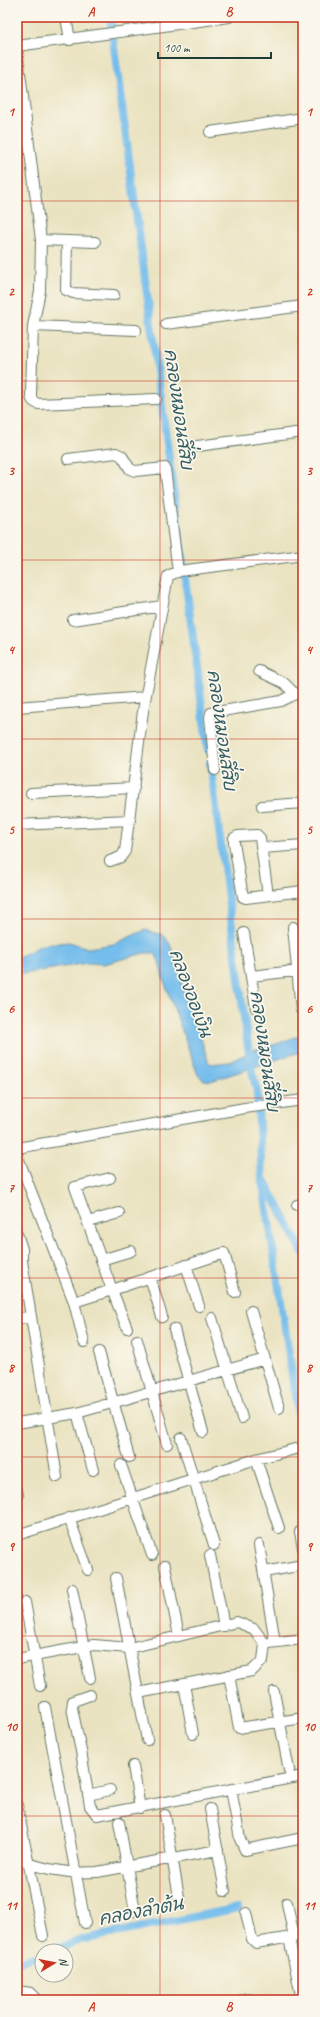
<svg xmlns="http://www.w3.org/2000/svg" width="320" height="2017" viewBox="0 0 320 2017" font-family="Caveat,'Playpen Sans Thai',sans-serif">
	<rect width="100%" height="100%" fill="#fbf7ec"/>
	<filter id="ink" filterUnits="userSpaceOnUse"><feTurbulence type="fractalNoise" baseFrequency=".025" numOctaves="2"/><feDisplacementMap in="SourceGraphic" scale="8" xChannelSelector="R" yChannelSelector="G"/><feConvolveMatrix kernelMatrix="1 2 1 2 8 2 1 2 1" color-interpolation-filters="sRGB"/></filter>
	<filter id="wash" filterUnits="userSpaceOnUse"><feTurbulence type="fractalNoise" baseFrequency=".012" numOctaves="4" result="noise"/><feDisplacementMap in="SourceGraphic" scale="16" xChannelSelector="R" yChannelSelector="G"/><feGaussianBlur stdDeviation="0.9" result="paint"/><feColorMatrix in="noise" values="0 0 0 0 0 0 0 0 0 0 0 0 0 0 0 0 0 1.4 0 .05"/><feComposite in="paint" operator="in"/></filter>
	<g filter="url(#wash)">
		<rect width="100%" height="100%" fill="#eae3c1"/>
		<path fill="#74bdec" stroke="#4a7d90" d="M145,930L163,935L170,944L195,1028L198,1029L208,1061L211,1064L229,1062L256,1049L277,1044L303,1034V1051L211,1081L204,1080L198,1075L163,978L159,961L155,953H144L104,964L87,963L17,975V958L42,945L69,942L88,948L114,944Z"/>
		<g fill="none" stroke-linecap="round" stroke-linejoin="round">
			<path stroke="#74bdec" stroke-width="8" d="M110,17L208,750
				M210,763L250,1061L257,1092L262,1176L303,1447
				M264,1180L303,1252
				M51,1951L81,1940L238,1908
				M17,1962L42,1955"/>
		</g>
	</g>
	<g filter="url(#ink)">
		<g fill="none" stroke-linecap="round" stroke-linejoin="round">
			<g stroke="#667765" stroke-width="12">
				<path id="minor" d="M66,17L70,40
					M17,46L229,17
					M17,49L41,240L95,242
					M210,132L303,118
					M41,240L40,291L33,326L136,330
					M67,241L66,290L73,293L114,295
					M166,324L303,306
					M33,326L31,394C31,400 33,402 39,404L156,399
					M190,447L303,432
					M68,459L116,453L122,456L130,469L135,471L165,468L178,572
					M73,620L162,606
					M259,671L284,683L295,694
					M17,707L145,697
					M215,770L210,717L211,713L281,701L295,694L303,693
					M31,793L134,788
					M262,806L303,803
					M17,825L130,820
					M262,848L303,845
					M110,861L121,857L125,851L143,711L168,576L179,571L303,555
					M268,895L260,838L257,835L238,836L234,838V843L243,897L246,898L303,891
					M293,927L301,1010
					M244,933L256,1008
					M251,976L303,970
					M17,1148L245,1108L303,1100
					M17,1155L74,1302L84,1342
					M297,1205L303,1204
					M88,1222L119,1213
					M17,1234L22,1249V1261L57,1477
					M101,1260L131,1251
					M186,1265L199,1306
					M150,1277L162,1317
					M74,1302L112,1290L75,1187L110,1178
					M251,1311L279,1408
					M212,1318L242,1418
					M17,1319L31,1316
					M127,1328L112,1290L224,1253L235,1292
					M174,1329L203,1432
					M137,1340L167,1444
					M99,1352L129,1457
					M77,1413L93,1470
					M17,1423L77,1413L265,1359
					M181,1438L214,1545
					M256,1459L279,1528
					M121,1465L152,1555
					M17,1491L18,1495
					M69,1518L88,1570
					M300,1532L303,1548
					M17,1535L256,1459L303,1447
					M259,1545L275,1642
					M210,1555L224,1626
					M165,1566L179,1636
					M264,1572L303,1565
					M116,1578L147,1740
					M72,1589L90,1678
					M25,1602L40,1686
					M269,1643L303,1639
					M17,1659L94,1645L129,1648L237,1622L254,1629L265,1644L263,1660L252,1671L138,1693
					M229,1675L239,1728L303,1718
					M184,1684L193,1734
					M274,1692L289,1770
					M90,1695L73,1701L72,1708L81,1751L90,1806L97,1815L303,1776
					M45,1707L85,1923
					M133,1766L140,1808
					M231,1789L240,1839L245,1850L303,1838
					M88,1795L110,1790
					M17,1805L43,1936
					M210,1809L225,1891
					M165,1815L180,1903
					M119,1822L135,1911
					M17,1859C43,1870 69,1874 97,1872L218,1850
					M287,1903L294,1937
					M246,1913L252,1939L256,1943L303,1935
					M289,1938L302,2000
					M17,1991L31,1993L38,2000
					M241,2000L248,1998L252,2000"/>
			</g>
			<use href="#minor" stroke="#fff" stroke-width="10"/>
		</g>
	</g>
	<path fill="none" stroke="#c8321e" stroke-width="1" stroke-opacity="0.55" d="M160,17V2000M17,201H303M17,381H303M17,560H303M17,739H303M17,919H303M17,1098H303M17,1278H303M17,1457H303M17,1636H303M17,1816H303"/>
	<g text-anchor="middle" stroke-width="3.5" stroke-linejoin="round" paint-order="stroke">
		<g font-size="18" font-style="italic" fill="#345d62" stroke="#fbf7ec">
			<text transform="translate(179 409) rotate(82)" y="6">คลองหมอนสี่สิบ</text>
			<text transform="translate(222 730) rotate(82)" y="6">คลองหมอนสี่สิบ</text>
			<text transform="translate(191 993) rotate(70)" y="6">คลองออเงิน</text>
			<text transform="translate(265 1051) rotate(82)" y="6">คลองหมอนสี่สิบ</text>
			<text transform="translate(141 1911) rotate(-11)" y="6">คลองลำต้น</text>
		</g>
	</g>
	<rect width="320" height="2017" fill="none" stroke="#fbf7ec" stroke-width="44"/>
	<g transform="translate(54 1963) rotate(80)"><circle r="19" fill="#fbf7ec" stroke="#a3ada2"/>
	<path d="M0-3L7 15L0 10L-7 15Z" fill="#c8321e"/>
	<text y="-6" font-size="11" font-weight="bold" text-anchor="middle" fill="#1f3d34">N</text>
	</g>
	<path d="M158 52v6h113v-6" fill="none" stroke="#1f3d34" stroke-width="2"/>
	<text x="164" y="52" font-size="12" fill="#1f3d34" stroke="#fbf7ec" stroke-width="3" paint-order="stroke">100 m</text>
	<rect x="22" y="22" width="276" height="1973" fill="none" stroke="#c8321e" stroke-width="1.5"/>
	<g font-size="13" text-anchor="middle" font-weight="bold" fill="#c8321e">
		<text x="91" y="16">A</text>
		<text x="229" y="16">B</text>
		<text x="11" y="116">1</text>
		<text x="309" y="116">1</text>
		<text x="11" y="296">2</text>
		<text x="309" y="296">2</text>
		<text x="11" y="475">3</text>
		<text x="309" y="475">3</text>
		<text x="11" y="654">4</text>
		<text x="309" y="654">4</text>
		<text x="11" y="834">5</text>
		<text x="309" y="834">5</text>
		<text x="11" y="1013">6</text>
		<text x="309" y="1013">6</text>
		<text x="11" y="1192">7</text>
		<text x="309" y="1192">7</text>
		<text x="11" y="1372">8</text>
		<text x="309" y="1372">8</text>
		<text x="11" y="1551">9</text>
		<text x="309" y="1551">9</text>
		<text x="11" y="1731">10</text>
		<text x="309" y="1731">10</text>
		<text x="11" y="1910">11</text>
		<text x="309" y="1910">11</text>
		<text x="91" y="2011">A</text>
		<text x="229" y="2011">B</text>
	</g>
</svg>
